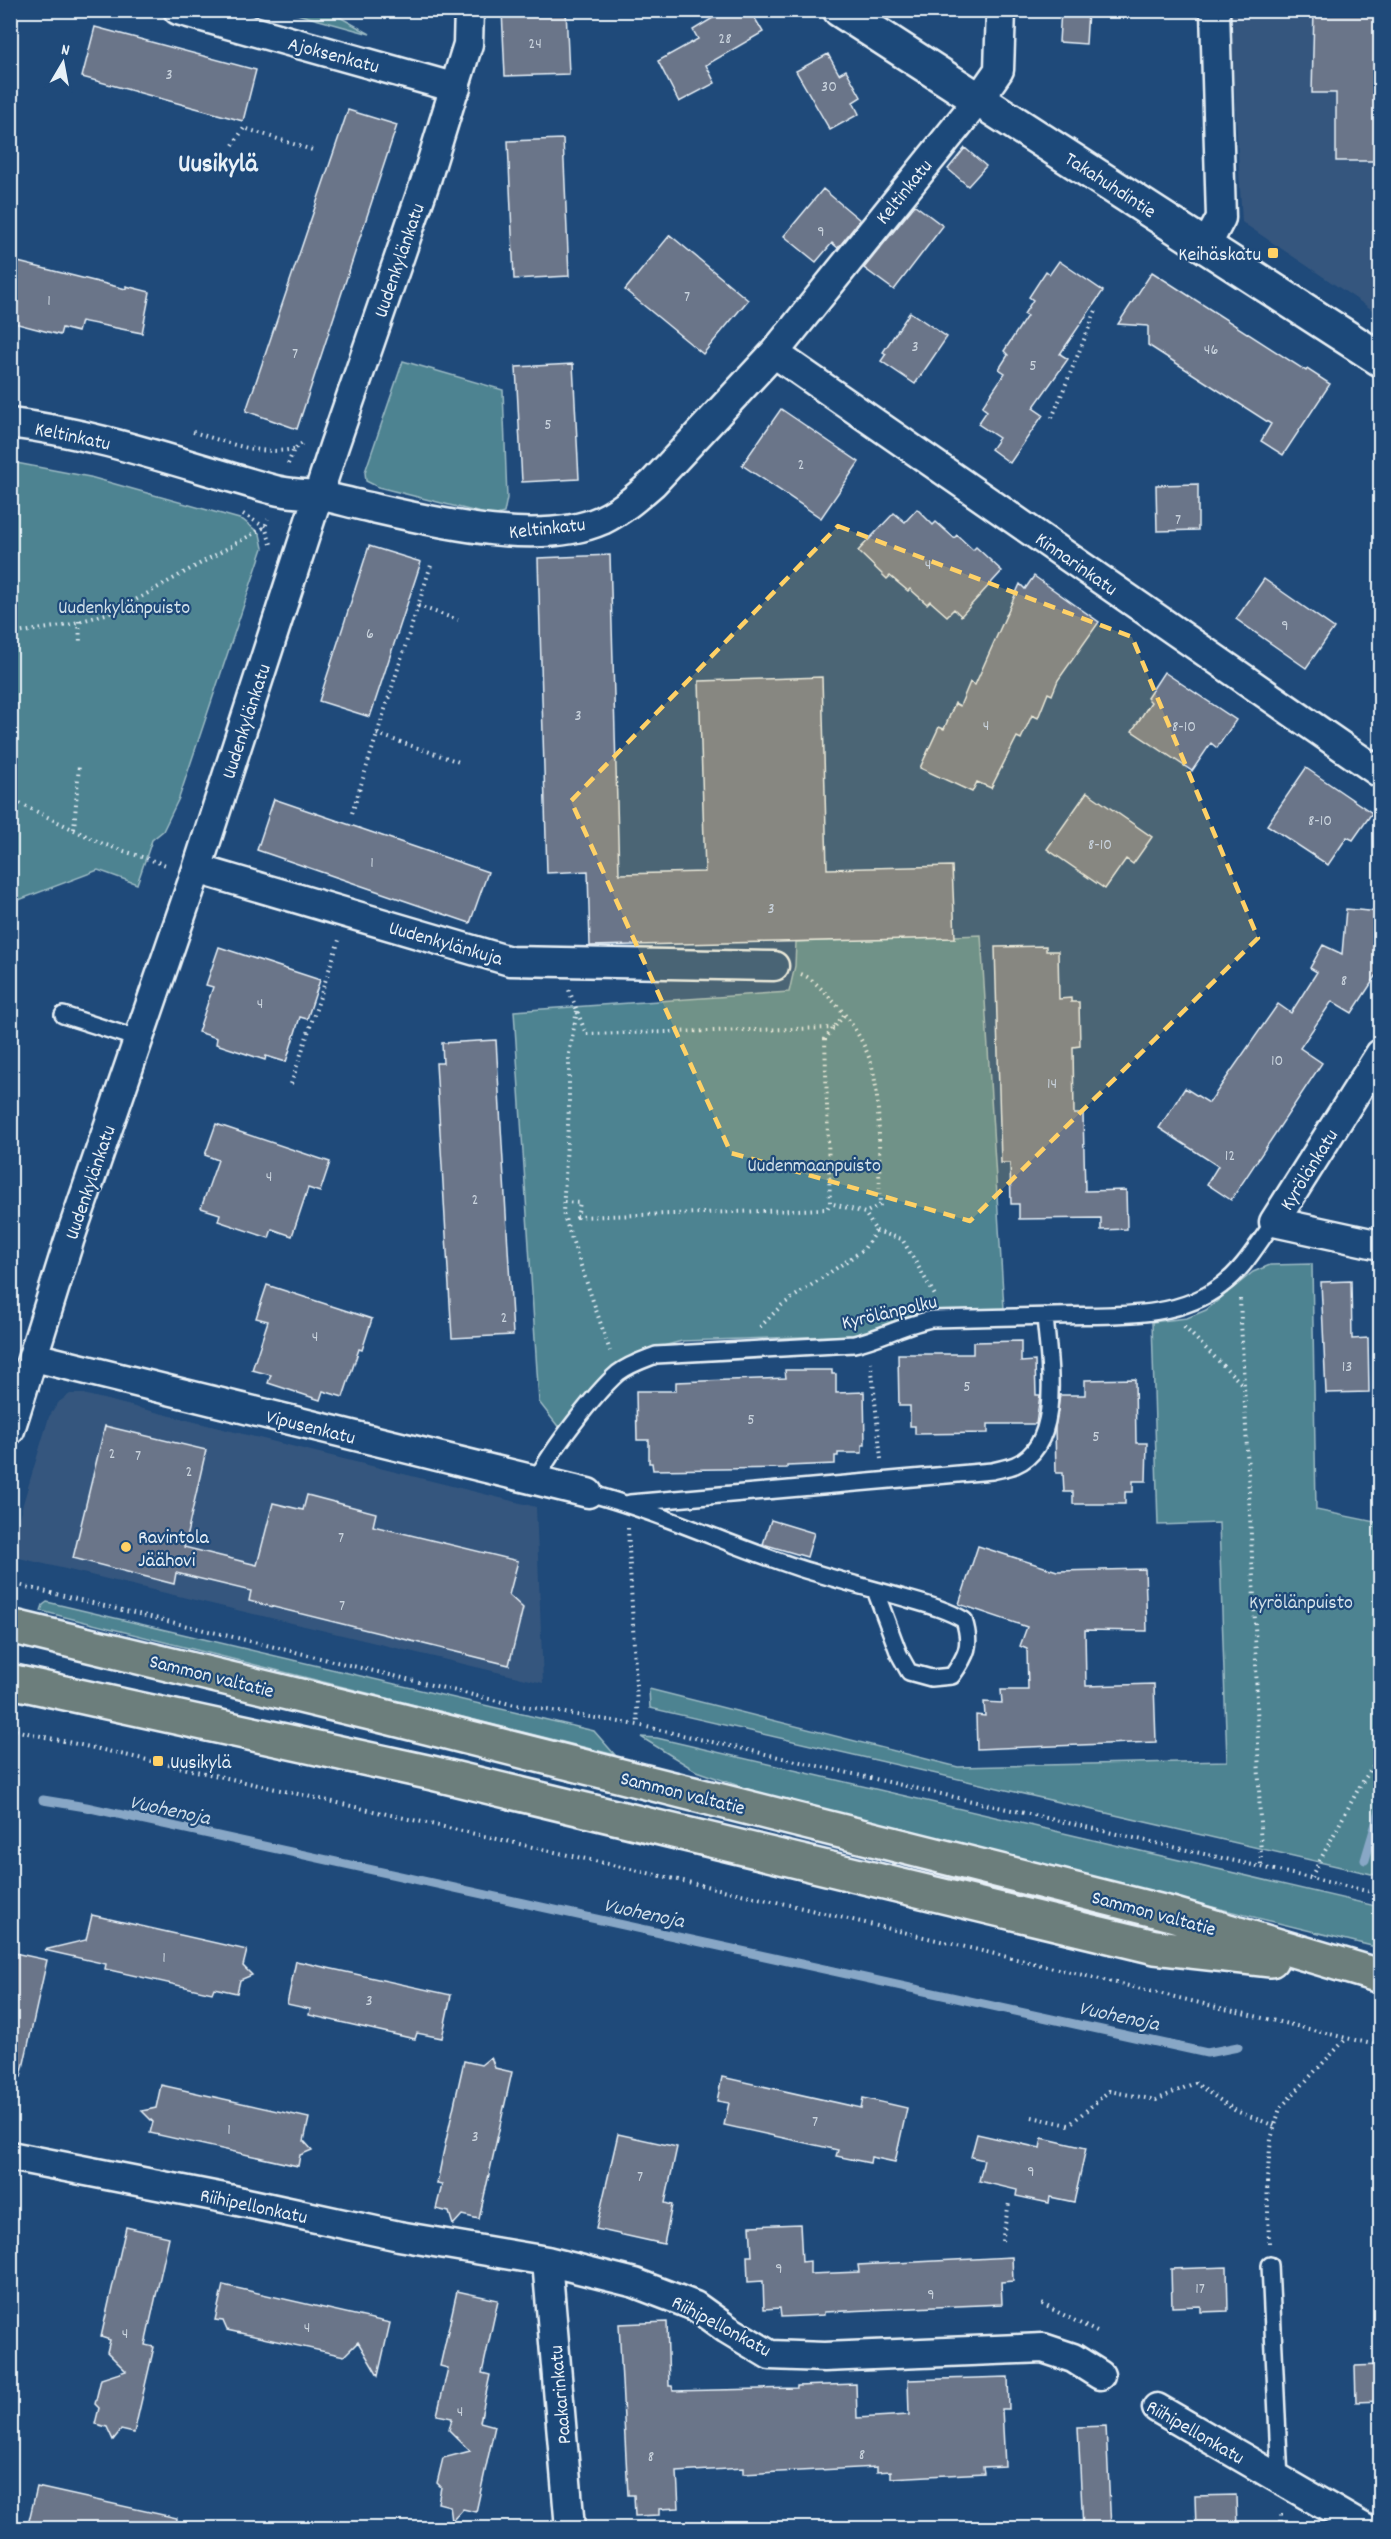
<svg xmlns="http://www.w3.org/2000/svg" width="1391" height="2539" viewBox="0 0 1391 2539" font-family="Dekko,sans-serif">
	<rect width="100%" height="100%" fill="#1f4a7a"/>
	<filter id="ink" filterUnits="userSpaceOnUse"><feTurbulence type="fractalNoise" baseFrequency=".0167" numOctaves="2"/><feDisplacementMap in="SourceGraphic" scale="12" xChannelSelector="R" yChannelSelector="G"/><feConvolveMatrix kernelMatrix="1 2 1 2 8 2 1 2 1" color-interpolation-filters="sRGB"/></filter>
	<g filter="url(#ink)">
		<path fill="#36577e" d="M1230,11H1380V315L1242,222Z
			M70,1394H83L536,1507L543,1683L11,1556V1544L49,1417L59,1402Z"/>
		<path fill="#4e8391" stroke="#9bbac4" stroke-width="1.5" d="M286,11H329L370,34Z
			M403,361L503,390L507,498L504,513L493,516L485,514L378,487L366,481L365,472Z
			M11,462L90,477L243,520L260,534L263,548L179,798L163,831L152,840L137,884L98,870L11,903Z
			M981,935L1004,1309L915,1314L863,1335L682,1341L633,1354L607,1374L560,1429L539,1402L514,1011L789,992L795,966L796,942Z
			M1312,1264L1316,1510L1380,1523V1876L650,1708L649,1689L958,1767L1227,1761L1219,1523L1158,1525L1152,1322L1187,1318L1206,1310L1253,1272L1270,1265Z
			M47,1602L594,1731L615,1755L41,1611L43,1605Z
			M641,1737L657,1738L1380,1907V1948L964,1846L762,1794L696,1771Z"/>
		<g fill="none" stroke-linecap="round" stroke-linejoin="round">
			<path stroke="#88a7c6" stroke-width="9" d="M43,1800L86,1807L1207,2053L1238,2047
				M1365,1860L1380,1810"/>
		</g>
		<path fill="#6a7489" stroke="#e8f1f8" stroke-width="1.5" d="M502,10H566L569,74L505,76Z
			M726,10H750L763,32L706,65L715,83L679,102L658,61L698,39L693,30Z
			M1061,10H1088L1086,44L1059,42Z
			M1314,10H1380V161H1336V93H1312Z
			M95,27L256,70L243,121L82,77Z
			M828,54L839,74L846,70L861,97L853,102L859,114L830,130L796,71Z
			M348,110L397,125L297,429L246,411Z
			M563,139L569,276L514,279L508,141Z
			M965,148L986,166L968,186L948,169Z
			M823,189L860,220L838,248L832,243L816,262L784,236Z
			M915,205L943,226L894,290L864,268Z
			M670,235L748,300L703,354L625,290Z
			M10,260L126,289V286L150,292L142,333L81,321L78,332L62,328L60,335L10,322Z
			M1059,261L1103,291L1060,354L1068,359L1033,408L1043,415L1010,463L991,449L999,438L978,424L987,411L982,407L1005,373L999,369L1008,355L1004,351L1027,316L1024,314L1033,300L1029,297L1046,271L1050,274Z
			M1152,272L1306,371L1307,369L1330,384L1283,455L1261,441L1271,424L1148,345V326L1118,324Z
			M910,312L947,337L915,384L881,361L886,354L883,352Z
			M573,364L579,479L522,482L516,367Z
			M781,409L859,462L821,518L742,465Z
			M1198,484V530L1157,531L1156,485Z
			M917,509L933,525L936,522L954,538L957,535L973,550L976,547L1002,571L961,616L954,609L947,616L930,601L927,604L910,589L908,591L890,576L887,579L858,551L894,513L905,522Z
			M369,546L421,562L370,717L319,701Z
			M610,555L619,874L705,872L699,681L822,677L827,869L952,866L955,938L590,946L588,871L547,873L538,558Z
			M1034,576L1099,622L1058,680L1052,695L1048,693L1038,718L1032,715L1021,739L1017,737L991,788L977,782L972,792L920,768L939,727L944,729L955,703L960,706L970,682L975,685L1020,584L1025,589Z
			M1264,579L1334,628L1306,668L1236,619Z
			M1164,672L1236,720L1217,748L1211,743L1192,771L1132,731L1151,702L1147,698Z
			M1306,768L1372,813L1353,840L1347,837L1328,865L1267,825Z
			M1087,792L1152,837L1133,864L1126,859L1105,889L1047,849Z
			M274,799L488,872L470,923L257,850Z
			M1346,909L1380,912V970L1352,1013L1332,1001L1300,1048L1322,1063L1231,1200L1207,1184L1218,1166L1159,1128L1185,1088L1209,1103L1278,1004L1291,1013L1317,972L1310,968L1323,945L1342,954Z
			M1046,946V951H1058L1059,999L1071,998V1002H1079L1080,1046L1073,1047L1074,1114H1083L1085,1191L1126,1190L1127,1229L1101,1230V1218L1019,1219V1204H1011L1010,1163H1001L995,947Z
			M219,947L320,980L307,1019L300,1017L286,1062L266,1056L265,1060L216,1044L217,1038L198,1032L213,987L206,985Z
			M496,1040L513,1335L452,1338L436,1063H443L442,1043Z
			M216,1124L330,1162L320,1192L308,1188L292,1236L272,1229L269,1238L218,1221L220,1214L201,1208L218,1160L205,1155Z
			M1351,1281L1352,1339L1368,1338L1369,1392L1326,1393L1321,1282Z
			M267,1285L372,1319L362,1350L359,1349L343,1397L323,1391L320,1400L268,1383L271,1375L252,1370L268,1321L256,1318Z
			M1021,1341V1362L1035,1361L1036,1395H1040L1036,1424H988V1433L915,1434V1426H910V1406H899L898,1354H973V1342Z
			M785,1370H832V1374H836V1393L864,1392L865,1445H862V1453H838V1456H835V1464L787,1466V1468L653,1470L652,1463H649V1440H637L636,1391H676V1382L786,1378Z
			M1135,1379L1136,1443H1147L1146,1481H1133V1492H1125V1504H1073V1492H1064L1063,1473H1056L1055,1427L1060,1395H1085V1380Z
			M105,1426L206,1450L184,1547L257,1565L273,1503L303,1510L307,1495L376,1513L373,1526L518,1561L509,1595L523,1608L509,1665L249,1601L251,1591L176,1573L174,1584L73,1558Z
			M771,1520L814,1533L807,1557L763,1544Z
			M978,1546L1057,1571L1145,1569L1147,1631L1085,1630L1086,1686L1154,1684L1156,1742L977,1749L976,1715L985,1716L984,1702L1002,1703L1001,1690H1028L1027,1649L1020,1646L1027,1627L959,1604Z
			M92,1915L247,1950L243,1966L252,1975L240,1980L237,1993L214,1988L212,1993L105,1969L106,1964L44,1950L86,1940Z
			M10,1952L47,1960L21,2077L10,2076Z
			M296,1961L451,1995L442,2038L417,2033L415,2039L309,2015L310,2009L287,2004Z
			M491,2057L495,2068L512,2072L479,2219L462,2215L453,2225L449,2212L436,2209L442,2185L437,2184L443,2154L464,2061L481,2065Z
			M722,2077L861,2108L863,2098L907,2108L895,2162L871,2157L870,2163L836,2156L838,2150L724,2125L729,2103L717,2101Z
			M161,2085L309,2118L304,2141L312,2150L300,2155L298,2166L150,2133L153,2122L142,2111L156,2108Z
			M618,2134L677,2147L665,2203L672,2205L664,2244L596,2229Z
			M977,2134L1040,2148L1042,2138L1086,2148L1074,2202L1050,2197L1049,2203L1016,2196L1017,2190L979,2181L984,2160L971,2157Z
			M800,2224L802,2262L810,2261V2274L859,2272L858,2265L1012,2257L1013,2281L1001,2282L1002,2304L824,2312V2315L781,2317L780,2308L764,2309L763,2281L748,2282L747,2256H752L750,2226Z
			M126,2227L169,2237L145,2345L154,2347L134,2433L121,2430L113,2440L107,2427L95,2424L99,2408L95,2404L101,2379L126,2371L107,2352L110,2340L101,2337Z
			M1227,2267L1228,2311L1201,2312V2306L1172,2307L1171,2269Z
			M223,2285L390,2323L378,2376L358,2342L344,2356L227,2330L223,2321L215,2320Z
			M457,2291L498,2300L482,2373L490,2375L480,2422L495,2426L476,2512L463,2509L452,2521L450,2506L438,2503L441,2487L437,2483L443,2458L470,2451L449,2430L452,2418L437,2415L448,2368L440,2366Z
			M667,2322L669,2386H672L673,2391L797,2388V2386L856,2384L857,2418L909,2415L908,2380L1008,2377L1009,2409H1002L1005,2466L983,2467L984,2473L891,2478V2471L877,2472V2467L743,2474V2468L677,2472L679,2508L659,2509V2515L635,2516L634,2495H628L619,2324Z
			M1380,2365V2401L1356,2402L1355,2366Z
			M1106,2426L1111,2529H1083L1078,2427Z
			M37,2487L177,2518L176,2529H27Z
			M1236,2495L1237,2529H1196L1195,2496Z"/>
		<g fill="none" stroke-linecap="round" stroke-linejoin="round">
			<g stroke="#e8f1f8" stroke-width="20">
				<path id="service" d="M63,1015L138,1039
					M536,1480C550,1452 594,1394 618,1373C630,1364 643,1360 656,1355L854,1344C881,1338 905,1324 932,1319C973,1318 1014,1317 1055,1316C1110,1314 1176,1321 1222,1285C1244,1269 1258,1243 1274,1222
					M588,1493C660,1512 728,1545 799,1568C834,1579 869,1588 904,1598C925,1604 945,1609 964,1620C972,1645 967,1655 952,1676L931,1678L909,1672L899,1654L875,1590
					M630,1503L992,1471C999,1469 1008,1468 1015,1465C1065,1444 1048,1358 1045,1316
					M1270,2265L1280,2480"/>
			</g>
			<g stroke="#e8f1f8" stroke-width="33">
				<path id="minor" d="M178,10L456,88
					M1206,246L1221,218L1215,10
					M774,353L1380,773
					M10,423C101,434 187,466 275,490C290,494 305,493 320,496C333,498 347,502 360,505C427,520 537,549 602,520C621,511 637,497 653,483L774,353L978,100L999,70L1001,10
					M197,869L510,961L774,966
					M1380,1054L1274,1222L1380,1245
					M34,1357L588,1493
					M10,1430L69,1241L197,869L334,446L427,177L468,44L469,10
					M10,2156L224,2198L399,2236L547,2261L635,2283L695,2306L727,2329L770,2355L824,2357L1043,2348L1073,2358L1100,2375
					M547,2261L570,2528
					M1157,2408L1364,2528"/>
			</g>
			<g stroke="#e8f1f8" stroke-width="38">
				<path id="tertiary" d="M840,10L1380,359"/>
			</g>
			<g stroke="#e8f1f8" stroke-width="38">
				<path id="primary" d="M10,1626L383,1716L1171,1914L1380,1976
					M10,1681L432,1773L1155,1947L1271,1960"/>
			</g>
			<path stroke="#e8f1f8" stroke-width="4" stroke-dasharray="1.5 4.5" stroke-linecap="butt" d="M233,145L244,128L312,150
				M1052,418L1097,308
				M193,432C227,442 258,456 294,449
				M288,464L294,449L304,442
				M243,514L265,527L271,544
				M418,606L458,620
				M79,621L80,643
				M10,634L68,625L116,611L265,527L268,519
				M377,734L459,762
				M10,797L23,805L103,844L166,865
				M352,813L431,565
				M74,829L79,765
				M801,974C814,979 822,990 832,1000C848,1016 864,1041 871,1063C882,1100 878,1164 880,1205L865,1213L830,1203
				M569,990L586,1034L834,1028
				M577,1011L569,1054V1107L563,1213L610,1351
				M291,1084L339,940
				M564,1202L580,1203L577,1217L827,1209L830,1203L825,1039L844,1015
				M876,1231L902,1239L936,1297
				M1240,1299L1255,1622L1261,1865
				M760,1327L782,1305L863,1250L876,1231L865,1213
				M1184,1327L1243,1385
				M871,1362L881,1459
				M628,1528L638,1725
				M10,1583L510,1704L638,1725L1380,1894
				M10,1729L794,1906L1380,2046
				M1311,1877L1361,1784L1380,1756
				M1032,2117L1069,2125L1109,2091L1156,2100L1195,2083L1236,2111L1275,2126
				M1002,2241L1009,2203
				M1269,2243L1267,2179L1271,2139L1280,2108L1346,2039
				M1042,2304L1097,2332
				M1281,2514V2528"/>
			<use href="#service" stroke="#1f4a7a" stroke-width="15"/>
			<use href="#minor" stroke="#1f4a7a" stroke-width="28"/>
			<use href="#tertiary" stroke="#1f4a7a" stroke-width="33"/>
			<use href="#primary" stroke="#6c7e7c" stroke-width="33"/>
		</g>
	</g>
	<path fill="#ffd166" fill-opacity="0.2" stroke="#ffd166" stroke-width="4.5" stroke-dasharray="12 8" stroke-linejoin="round" d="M838,526L1132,637L1258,938L970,1221L731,1153L571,801Z"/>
	<g fill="#ffd166" stroke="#1f4a7a" stroke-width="2">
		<rect x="1267" y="247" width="12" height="12" rx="3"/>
		<circle cx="126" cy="1547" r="6"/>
		<rect x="152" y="1755" width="12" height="12" rx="3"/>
	</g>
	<g text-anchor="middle" stroke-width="4.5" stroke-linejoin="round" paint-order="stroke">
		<g font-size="16" fill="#c8d2dc">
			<text x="725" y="43">28</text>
			<text x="535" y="48">24</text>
			<text x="169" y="79">3</text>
			<text x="829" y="91">30</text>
			<text x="821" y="236">9</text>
			<text x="687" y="301">7</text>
			<text x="49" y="305">1</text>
			<text x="915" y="351">3</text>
			<text x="1211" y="354">46</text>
			<text x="295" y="358">7</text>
			<text x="1033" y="370">5</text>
			<text x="548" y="429">5</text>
			<text x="801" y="469">2</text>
			<text x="1178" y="524">7</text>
			<text x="928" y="569">4</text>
			<text x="1285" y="630">9</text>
			<text x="370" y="638">6</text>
			<text x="578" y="720">3</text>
			<text x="986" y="730">4</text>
			<text x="1184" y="731">8-10</text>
			<text x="1320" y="825">8-10</text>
			<text x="1100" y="849">8-10</text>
			<text x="372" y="867">1</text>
			<text x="771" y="913">3</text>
			<text x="1344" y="985">8</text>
			<text x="260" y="1008">4</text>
			<text x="1277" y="1065">10</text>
			<text x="1052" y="1088">14</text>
			<text x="1230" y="1160">12</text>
			<text x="269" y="1181">4</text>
			<text x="475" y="1204">2</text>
			<text x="504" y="1322">2</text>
			<text x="315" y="1341">4</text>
			<text x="1347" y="1371">13</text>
			<text x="967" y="1391">5</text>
			<text x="751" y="1424">5</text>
			<text x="1096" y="1441">5</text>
			<text x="112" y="1458">2</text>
			<text x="138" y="1460">7</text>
			<text x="189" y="1476">2</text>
			<text x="341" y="1542">7</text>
			<text x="342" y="1610">7</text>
			<text x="164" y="1962">1</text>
			<text x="369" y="2005">3</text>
			<text x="815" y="2126">7</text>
			<text x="229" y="2134">1</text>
			<text x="475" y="2141">3</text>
			<text x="1031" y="2176">9</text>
			<text x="640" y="2181">7</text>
			<text x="779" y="2273">9</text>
			<text x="1200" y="2293">17</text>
			<text x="931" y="2299">9</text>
			<text x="307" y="2332">4</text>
			<text x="125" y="2338">4</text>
			<text x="460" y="2416">4</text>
			<text x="862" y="2459">8</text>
			<text x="651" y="2461">8</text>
		</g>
		<g font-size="20" fill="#e8f1f8" stroke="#1f4a7a">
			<text transform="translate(334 54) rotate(15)" y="7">Ajoksenkatu</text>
			<text transform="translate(1111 184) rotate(33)" y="7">Takahuhdintie</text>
			<text transform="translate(903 191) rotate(-51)" y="7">Keltinkatu</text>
			<text transform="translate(398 260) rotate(-71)" y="7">Uudenkylänkatu</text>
			<text transform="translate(73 435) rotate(12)" y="7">Keltinkatu</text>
			<text transform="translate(547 527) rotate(-6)" y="7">Keltinkatu</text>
			<text transform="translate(1077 563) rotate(35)" y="7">Kinnarinkatu</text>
			<text transform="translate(245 721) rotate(-72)" y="7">Uudenkylänkatu</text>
			<text transform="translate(446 942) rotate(16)" y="7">Uudenkylänkuja</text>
			<text transform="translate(1308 1169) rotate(-58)" y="7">Kyrölänkatu</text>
			<text transform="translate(89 1182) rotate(-71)" y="7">Uudenkylänkatu</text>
			<text transform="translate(889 1311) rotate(-13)" y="7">Kyrölänpolku</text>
			<text transform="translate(311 1426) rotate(14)" y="7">Vipusenkatu</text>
			<text transform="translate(212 1675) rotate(14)" y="7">Sammon valtatie</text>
			<text transform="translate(683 1792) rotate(14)" y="7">Sammon valtatie</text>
			<text transform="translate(1154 1912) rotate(15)" y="7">Sammon valtatie</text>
			<text transform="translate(254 2205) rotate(12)" y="7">Riihipellonkatu</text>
			<text transform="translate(722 2325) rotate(28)" y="7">Riihipellonkatu</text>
			<text transform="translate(559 2395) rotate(-95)" y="7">Paakarinkatu</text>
			<text transform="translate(1196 2431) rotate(30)" y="7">Riihipellonkatu</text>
		</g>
		<g font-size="20" fill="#e8f1f8" stroke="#1f4a7a" text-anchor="start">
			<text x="1261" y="260" text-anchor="end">Keihäskatu</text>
			<text x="138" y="1543">Ravintola<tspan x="138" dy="23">Jäähovi</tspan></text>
			<text x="170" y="1768">Uusikylä</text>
		</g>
		<g font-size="20" fill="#d1e0e9" stroke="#1f4a7a">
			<text x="124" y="613">Uudenkylänpuisto</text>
			<text x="814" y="1171">Uudenmaanpuisto</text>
			<text x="1301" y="1608">Kyrölänpuisto</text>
		</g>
		<g font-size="21" font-style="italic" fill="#d0dfeb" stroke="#1f4a7a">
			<text transform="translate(170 1809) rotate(12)" y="7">Vuohenoja</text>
			<text transform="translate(644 1912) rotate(12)" y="7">Vuohenoja</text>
			<text transform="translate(1119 2015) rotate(12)" y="7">Vuohenoja</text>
		</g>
		<g font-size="26" font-weight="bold" fill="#e8f1f8" stroke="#1f4a7a">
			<text x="218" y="171">Uusikylä</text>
		</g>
	</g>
	<rect width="1391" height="2539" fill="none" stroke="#1f4a7a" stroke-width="36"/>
	<rect x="18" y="18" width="1355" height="2503" fill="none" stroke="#e8f1f8" stroke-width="2" filter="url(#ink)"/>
	<g transform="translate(63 63) rotate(10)" stroke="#1f4a7a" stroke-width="4.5" paint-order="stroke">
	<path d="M0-4.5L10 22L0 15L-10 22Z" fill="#e8f1f8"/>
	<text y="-9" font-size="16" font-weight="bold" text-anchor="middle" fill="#e8f1f8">N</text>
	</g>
</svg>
